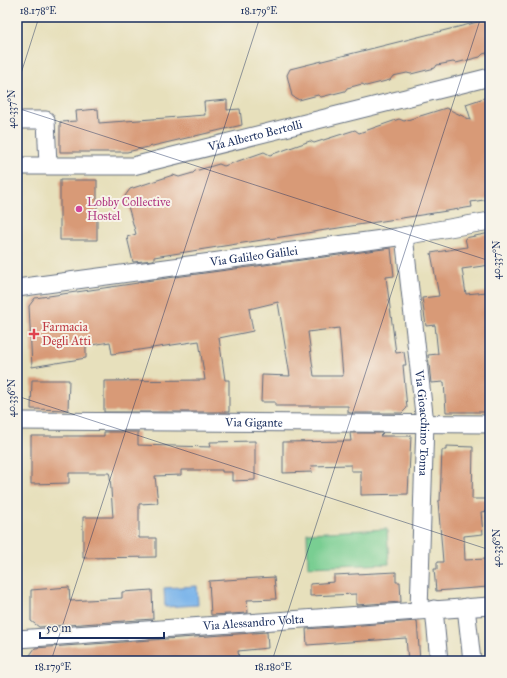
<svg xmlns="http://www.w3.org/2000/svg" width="507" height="678" viewBox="0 0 507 678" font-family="'IM FELL Great Primer',serif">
	<rect width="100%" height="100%" fill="#f7f3e8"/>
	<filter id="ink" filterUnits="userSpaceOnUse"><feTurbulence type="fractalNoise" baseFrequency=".025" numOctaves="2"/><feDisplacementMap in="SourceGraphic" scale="8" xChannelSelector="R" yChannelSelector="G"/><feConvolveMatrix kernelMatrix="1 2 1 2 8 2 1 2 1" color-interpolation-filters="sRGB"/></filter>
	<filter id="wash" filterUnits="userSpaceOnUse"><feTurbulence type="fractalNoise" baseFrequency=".012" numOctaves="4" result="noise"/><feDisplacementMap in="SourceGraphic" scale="16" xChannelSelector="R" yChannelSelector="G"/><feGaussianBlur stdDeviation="0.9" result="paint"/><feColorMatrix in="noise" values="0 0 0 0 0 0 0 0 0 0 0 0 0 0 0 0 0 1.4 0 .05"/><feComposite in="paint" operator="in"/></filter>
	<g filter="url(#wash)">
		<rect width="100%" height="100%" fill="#e7e0bc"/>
		<path fill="#79ce92" stroke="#4a7e78" d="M387,529L389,564L308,567L307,533Z"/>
		<path fill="#78b3ea" stroke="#4a71a4" d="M197,586L198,605L165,607L164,588Z"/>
		<g id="blocks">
			<path fill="#d89a77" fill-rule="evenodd" d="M490,19V52L483,54L480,57L456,63L453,62L437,65L435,68L411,74L407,73L393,76L390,80L366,86L362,84L347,88L345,91L321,97L318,95L299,100L292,96L287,75L290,69Z
				M490,96V199L471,202L472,207L154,257V260L133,262L127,237L136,234L125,196L130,189L173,175L179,177L193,173L195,171L219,164L224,166L264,152L270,155L310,141L314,143L355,130L359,133L399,119L404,121L446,108L471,120L466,104Z
				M227,100V110L240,109L242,125L127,152H60V122L77,121L76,111L98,109L99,123L205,115L204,102Z
				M60,180H97V240H60Z
				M490,233V265L462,269L466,294L487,292L490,314V412H446L444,382L431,383L428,355L438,354L435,325L426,326L422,298L439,296L431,253L467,247L465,238Z
				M391,248L394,276L386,277L396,353L404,352L406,365H403L407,408L402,413H350L348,412V406H275V402H261L262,375L290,376L278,302L249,309L253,331L219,338L225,380H229V412H104V381L205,380L199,341L112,354L110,342L86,346V358L32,367L29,306L35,298L138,283V282ZM339,328L343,376H314L308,332Z
				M32,380H69L68,410L31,409Z
				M104,432H138V445L211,447L210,442L255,441V480L232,481V472H222V470H181V475L155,476L158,503L139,504V538H156V557L83,558V517H113L110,476L109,473H69V483L31,484V436H104Z
				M350,433H383L380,436H411L408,494L361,495V471H351V465L311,466L312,472L283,473V442L351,441Z
				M446,446L473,447L472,499H490V511L481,512L483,534L464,536L465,560L486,559L488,587L436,591L434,569H437V562H443L438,501H440L442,450H446Z
				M396,572V582H400L401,602L356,605V594L310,596V584L334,582V575Z
				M274,577L276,599L247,600L248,613L211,615L209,581Z
				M69,587L70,601L122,598V592L152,590L153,619L39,627L31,621V590Z
				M417,621L420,661H408L406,638L307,645L306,629Z
				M267,632L268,648L238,651L239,659L197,661H26L35,648Z"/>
		</g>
	</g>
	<g filter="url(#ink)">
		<use href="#blocks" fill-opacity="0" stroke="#626d7f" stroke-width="1"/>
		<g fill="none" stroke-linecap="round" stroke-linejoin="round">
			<g stroke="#626d7f" stroke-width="19">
				<g id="minor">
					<path d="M17,120H46L48,165"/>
					<path id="s1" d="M17,166H133L490,77"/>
					<path id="s2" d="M404,236L425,423L419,610"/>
					<path id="s3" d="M17,288L397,237L490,221"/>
					<path id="s4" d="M17,421L490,424"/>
					<path d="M466,607L472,661"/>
					<path d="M434,609L439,661"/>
					<path id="s5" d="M17,639L490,606"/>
				</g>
			</g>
			<use href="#minor" stroke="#fff" stroke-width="17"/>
		</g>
	</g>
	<path fill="none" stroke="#1b2f5e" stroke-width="1" stroke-opacity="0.45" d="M17,86L39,17M17,108L490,261M17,396L490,550M51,661L260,17M272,661L481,17"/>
	<circle fill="#d1479c" stroke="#f7f3e8" stroke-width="1.5" cx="79" cy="209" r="4"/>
	<path fill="#e0444e" stroke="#f7f3e8" stroke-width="1.5" d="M32 328h4v4h4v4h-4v4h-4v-4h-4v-4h4z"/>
	<g text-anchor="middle" stroke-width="4" stroke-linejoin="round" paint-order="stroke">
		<g font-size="12" fill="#1b2f5e" stroke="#f7f3e8">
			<text dy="4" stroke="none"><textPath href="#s1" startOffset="242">Via Alberto Bertolli</textPath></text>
			<text dy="4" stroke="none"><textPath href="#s3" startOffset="239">Via Galileo Galilei</textPath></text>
			<text dy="4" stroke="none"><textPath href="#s4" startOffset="237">Via Gigante</textPath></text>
			<text dy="4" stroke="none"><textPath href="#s2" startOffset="188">Via Gioacchino Toma</textPath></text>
			<text dy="4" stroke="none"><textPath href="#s5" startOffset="237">Via Alessandro Volta</textPath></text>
		</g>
		<g font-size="12" fill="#b23c85" stroke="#f7f3e8" text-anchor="start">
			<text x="87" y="206">Lobby Collective<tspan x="87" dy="14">Hostel</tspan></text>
		</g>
		<g font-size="12" fill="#be3a42" stroke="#f7f3e8" text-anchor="start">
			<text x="42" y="331">Farmacia<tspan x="42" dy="14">Degli Atti</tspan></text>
		</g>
	</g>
	<rect width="507" height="678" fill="none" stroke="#f7f3e8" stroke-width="44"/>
	<path d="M40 632v6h124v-6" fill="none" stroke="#1b2f5e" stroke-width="2"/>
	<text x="46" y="632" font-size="12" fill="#1b2f5e" stroke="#f7f3e8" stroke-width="3" paint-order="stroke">50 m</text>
	<rect x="22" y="22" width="463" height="634" fill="none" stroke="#1b2f5e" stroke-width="1.5"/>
	<g font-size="10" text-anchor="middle" fill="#1b2f5e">
		<text x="38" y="14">18.178°E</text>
		<text x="259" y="14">18.179°E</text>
		<text transform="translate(11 109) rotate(-90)" y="4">40.337°N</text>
		<text transform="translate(496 260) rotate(-90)" y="4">40.337°N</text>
		<text transform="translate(11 398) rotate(-90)" y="4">40.336°N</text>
		<text transform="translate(496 548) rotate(-90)" y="4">40.336°N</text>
		<text x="53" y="670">18.179°E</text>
		<text x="273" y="670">18.180°E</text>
	</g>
</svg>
